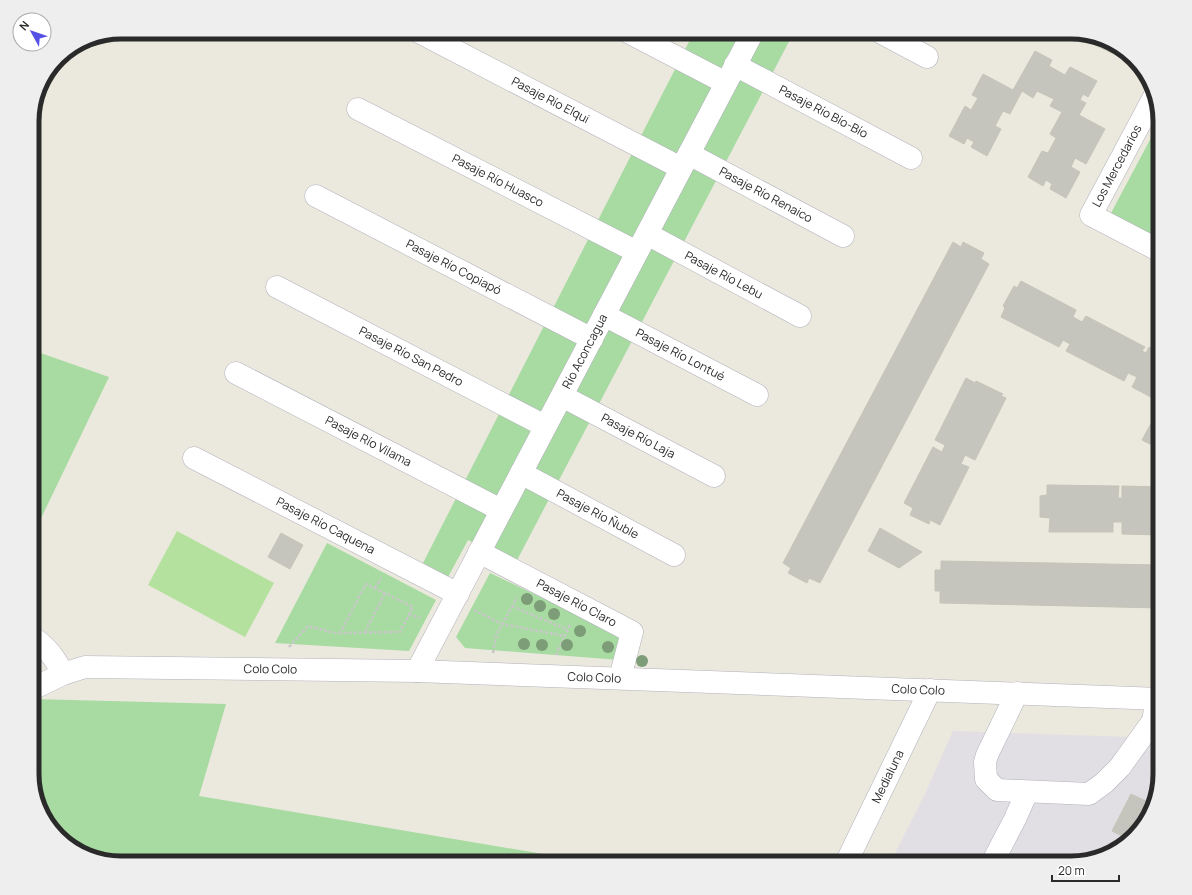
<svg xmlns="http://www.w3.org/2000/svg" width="1192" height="895" viewBox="0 0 1192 895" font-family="Manrope,sans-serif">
	<rect width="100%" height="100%" fill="#ebe8de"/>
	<path fill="#e1dee4" d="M953,731L1160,738V775L1142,828L1110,854L1071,863H890L925,794Z"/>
	<path fill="#a7dba1" d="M694,32H794L515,564L468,540L448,577L423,563Z
		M1160,121V239L1111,213Z
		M32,350L109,377L32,537Z
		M327,543L436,600L409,651L275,643Z
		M490,573L626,638L619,660L465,648L456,637Z
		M32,699L226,704L199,796L555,856L552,863H120L67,845L41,814L32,780Z"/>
	<path fill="#b5e19e" d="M177,531L274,583L245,637L148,585Z"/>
	<path fill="#c6c5bd" stroke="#c6c4b8" d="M1091,39L1119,48L1116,55L1089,42Z
		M1035,51L1052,60L1049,66L1065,75L1070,67L1097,81L1088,97L1083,94L1080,100L1086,103L1079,115L1105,129L1086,164L1075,158L1071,167L1080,172L1066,198L1050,189L1052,184L1046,180L1043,186L1028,177L1042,151L1048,153L1056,138L1050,134L1062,112L1050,106L1054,99L1037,91L1033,98L1022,91L1010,114L1003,111L995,126L1001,129L987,156L971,147L974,142L967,138L964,144L949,136L965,106L971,110L978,98L972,95L983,74L1013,90Z
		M953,242L961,247L963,242L984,253L981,259L989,264L820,583L809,578L807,583L788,573L791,568L783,563Z
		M1021,281L1076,310L1073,317L1082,322L1086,316L1145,347L1142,351L1146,353L1149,347L1160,353V402L1132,387L1137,377L1128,373L1124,381L1066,351L1070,344L1063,340L1059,347L1001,317L1005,308L1003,306L1014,286L1017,288Z
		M966,378L975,383L976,381L1003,394L1001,396L1006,398L975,460L965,455L961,464L969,467L940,525L930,520L929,524L910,515L913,508L904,503L933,447L942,452L945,445L935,440Z
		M1154,418L1160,422V449L1142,440Z
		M1047,485L1119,486L1118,498H1122V486L1160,487V535L1122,534V522H1113V532H1049L1050,518L1040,517V496L1047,495Z
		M880,528L922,552L899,568L868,551Z
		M281,533L303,545L290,569L268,557Z
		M941,561L1160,565V608L940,603V591H935V570H941Z
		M1131,794L1150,803L1142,828L1128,839L1112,831Z"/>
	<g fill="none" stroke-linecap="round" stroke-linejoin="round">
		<g stroke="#b2b1bc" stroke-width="23">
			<g id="minor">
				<path id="s1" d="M419,32L681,168"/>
				<path d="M628,32L726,83"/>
				<path d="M880,32L927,57"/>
				<path id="s2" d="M735,65L911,158"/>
				<path d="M1154,97L1091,215L1160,251"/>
				<path id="s3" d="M358,109L637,252"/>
				<path id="s4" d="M689,154L843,236"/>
				<path id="s5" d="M316,196L592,339"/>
				<path id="s6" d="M647,234L800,316"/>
				<path id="s7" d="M277,287L545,426"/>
				<path id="s8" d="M604,315L757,395"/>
				<path id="s9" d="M236,373L501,510"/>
				<path id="s10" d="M562,396L714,476"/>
				<path id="s11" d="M194,458L458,594"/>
				<path id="s12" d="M521,473L674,555"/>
				<path id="s13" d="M479,552L632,632L620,678"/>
				<path d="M32,637C47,647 55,658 63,674"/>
				<path id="s14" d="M417,671L753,32"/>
				<path id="s15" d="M32,689L63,674L85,667L417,671L1160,699"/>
				<path d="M1017,693L987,755L985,762L986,779L997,790L1089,794L1104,783L1120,767L1153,721L1157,699"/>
				<path id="s16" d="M846,863L930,690"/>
				<path d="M992,863L1015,819L1027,792"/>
			</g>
		</g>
		<path stroke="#c8c8c8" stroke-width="2.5" stroke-dasharray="3 2" stroke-linecap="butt" d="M375,588L381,578
			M512,606L568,630
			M474,610L502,624L565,636
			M409,614L420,618
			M365,632L385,593
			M289,647L308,626L335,633H340L400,632L413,607L366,584L340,633
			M493,653L496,636L517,597
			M556,655L570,625"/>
		<use href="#minor" stroke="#fff" stroke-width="22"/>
	</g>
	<g fill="#7c9d77">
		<circle cx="527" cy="599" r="6"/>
		<circle cx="540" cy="606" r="6"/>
		<circle cx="554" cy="614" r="6"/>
		<circle cx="580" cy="631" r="6"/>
		<circle cx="524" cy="644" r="6"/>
		<circle cx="542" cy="645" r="6"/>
		<circle cx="567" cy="645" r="6"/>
		<circle cx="608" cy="647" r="6"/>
		<circle cx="642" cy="661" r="6"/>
	</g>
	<g text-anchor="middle" stroke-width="3.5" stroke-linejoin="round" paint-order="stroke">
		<g font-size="12" fill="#2a2a2a" stroke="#fff">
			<text dy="4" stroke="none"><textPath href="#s1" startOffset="148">Pasaje Río Elqui</textPath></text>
			<text dy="4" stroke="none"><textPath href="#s2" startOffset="100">Pasaje Río Bío-Bío</textPath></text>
			<text transform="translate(1117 166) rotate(-62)" y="4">Los Mercedarios</text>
			<text dy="4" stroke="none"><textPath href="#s3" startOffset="157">Pasaje Río Huasco</textPath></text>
			<text dy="4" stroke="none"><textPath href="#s4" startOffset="87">Pasaje Río Renaico</textPath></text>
			<text dy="4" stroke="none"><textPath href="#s5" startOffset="155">Pasaje Río Copiapó</textPath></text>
			<text dy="4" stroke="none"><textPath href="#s6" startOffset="87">Pasaje Río Lebu</textPath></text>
			<text dy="4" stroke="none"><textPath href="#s14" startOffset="361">Río Aconcagua</textPath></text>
			<text dy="4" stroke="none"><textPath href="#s8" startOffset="86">Pasaje Río Lontué</textPath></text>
			<text dy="4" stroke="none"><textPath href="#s7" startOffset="151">Pasaje Río San Pedro</textPath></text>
			<text dy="4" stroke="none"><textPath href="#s10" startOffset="86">Pasaje Río Laja</textPath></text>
			<text dy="4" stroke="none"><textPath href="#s9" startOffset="149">Pasaje Río Vilama</textPath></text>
			<text dy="4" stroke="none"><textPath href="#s12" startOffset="87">Pasaje Río Ñuble</textPath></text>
			<text dy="4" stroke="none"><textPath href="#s11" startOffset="148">Pasaje Río Caquena</textPath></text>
			<text dy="4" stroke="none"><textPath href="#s13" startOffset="110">Pasaje Río Claro</textPath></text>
			<text dy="4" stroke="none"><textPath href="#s15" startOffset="243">Colo Colo</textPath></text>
			<text dy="4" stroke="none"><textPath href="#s15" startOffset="567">Colo Colo</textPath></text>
			<text dy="4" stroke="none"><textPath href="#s15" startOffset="891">Colo Colo</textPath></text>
			<text dy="4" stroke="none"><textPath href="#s16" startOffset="96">Medialuna</textPath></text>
		</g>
	</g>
	<path d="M0 0H1192V895H0ZM121 39H1071A82 82 0 0 1 1153 121V774A82 82 0 0 1 1071 856H121A82 82 0 0 1 39 774V121A82 82 0 0 1 121 39Z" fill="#eee" fill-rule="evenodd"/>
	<path fill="none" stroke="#2a2a2a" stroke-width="5" d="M121 39H1071A82 82 0 0 1 1153 121V774A82 82 0 0 1 1071 856H121A82 82 0 0 1 39 774V121A82 82 0 0 1 121 39Z"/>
	<g transform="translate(32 32) rotate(310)"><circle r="19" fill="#ffffff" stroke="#aaaaaa"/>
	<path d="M0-3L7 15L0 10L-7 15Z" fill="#5650e5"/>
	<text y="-6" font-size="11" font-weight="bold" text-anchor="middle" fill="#2a2a2a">N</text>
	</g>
	<path d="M1052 875v6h67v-6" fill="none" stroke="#2a2a2a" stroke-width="2"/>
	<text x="1058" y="875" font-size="12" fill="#2a2a2a" stroke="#ffffff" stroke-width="3" paint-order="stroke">20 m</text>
</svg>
